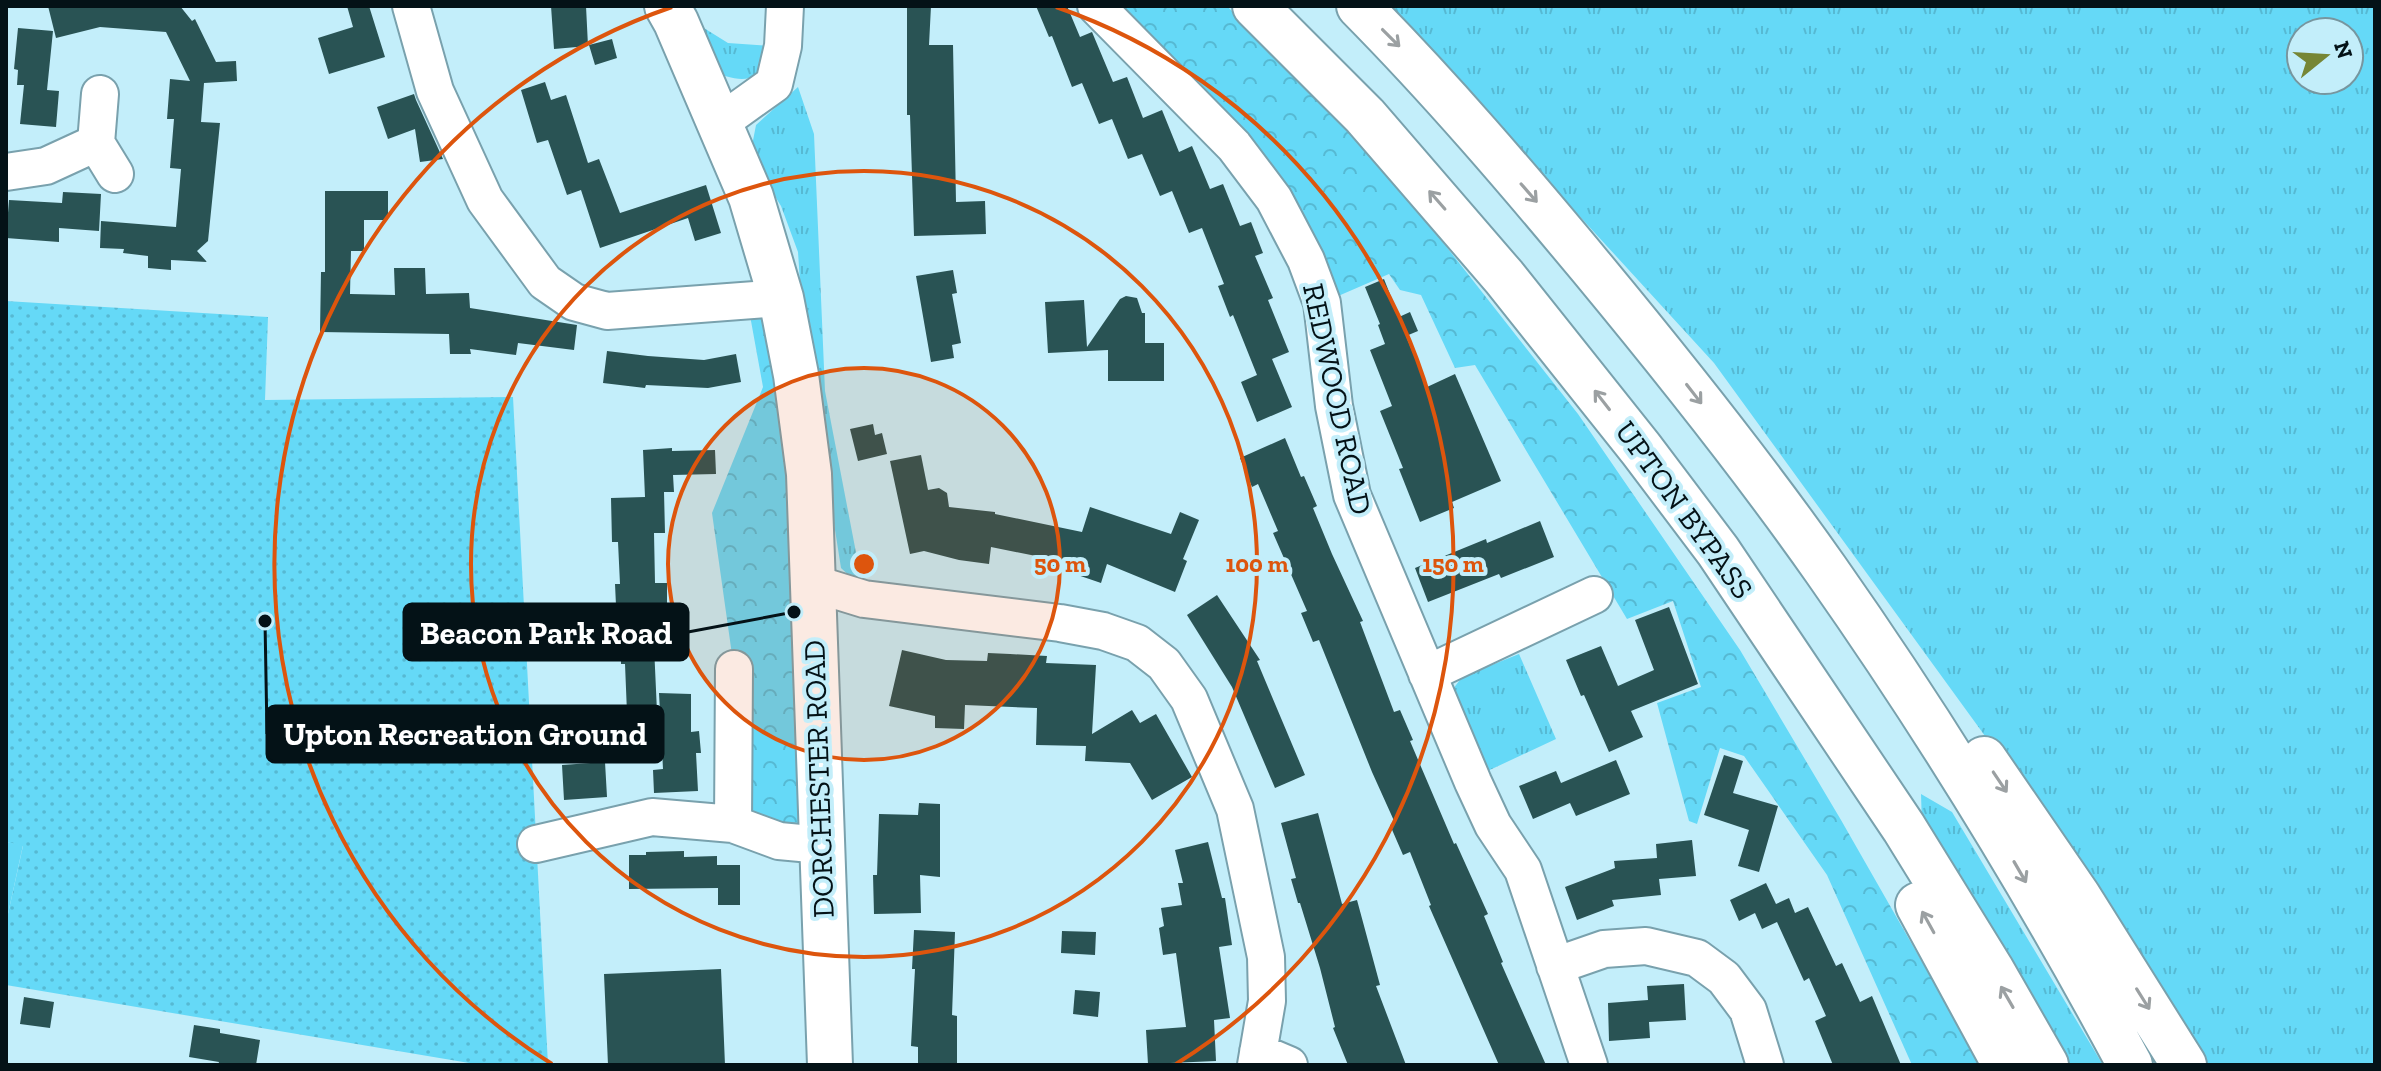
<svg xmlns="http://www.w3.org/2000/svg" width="2381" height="1071" viewBox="0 0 2381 1071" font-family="'Zilla Slab',serif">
	<defs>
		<pattern id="grass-tufts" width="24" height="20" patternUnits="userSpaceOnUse" patternTransform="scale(2)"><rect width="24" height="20" fill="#65d9f7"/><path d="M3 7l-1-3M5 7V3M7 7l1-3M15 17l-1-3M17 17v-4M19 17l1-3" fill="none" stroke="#56b9d3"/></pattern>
		<pattern id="forest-crowns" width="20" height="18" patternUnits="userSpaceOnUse" patternTransform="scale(2)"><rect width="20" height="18" fill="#65d9f7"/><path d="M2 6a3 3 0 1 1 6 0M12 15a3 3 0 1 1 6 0" fill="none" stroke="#56b9d3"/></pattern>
		<pattern id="park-dots" width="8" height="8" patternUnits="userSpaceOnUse" patternTransform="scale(2)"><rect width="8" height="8" fill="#65d9f7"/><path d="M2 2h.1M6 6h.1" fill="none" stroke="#56b9d3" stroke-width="1.8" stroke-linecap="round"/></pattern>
	</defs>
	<rect width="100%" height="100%" fill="#c3eefa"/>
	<path fill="url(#grass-tufts)" fill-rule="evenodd" d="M1387,6H2375V1065H2200L2118,919L1714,363ZM2301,32H2349V80H2301Z
		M691,20L728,43L770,46C759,73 756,85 725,76Z
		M798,87L814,134L825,391L863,589L841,568L803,326L798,252L781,206L750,156L756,125Z
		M1519,654L1556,739L1479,775L1453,689L1462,677Z
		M1921,794L1952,812L2103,1065H2061L1922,825Z"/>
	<path fill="url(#forest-crowns)" d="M1096,6H1227L1348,132L1434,231L1578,414L1740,650L1841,820L1981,1065H1912L1827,875L1744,756L1720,748L1697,824L1689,821L1657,703L1701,687L1673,601L1627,619L1475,365L1455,368L1421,295L1400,290L1389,274L1322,303L1306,260Z
		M781,298L822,845L733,824L734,669L712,513L763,387L747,299Z"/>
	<path fill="url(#park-dots)" d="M6,301L268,317L265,400L513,397L548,1065H481L6,985V923L23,846L6,842Z"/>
	<path fill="#65d9f7" d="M6,842L23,845L6,923Z"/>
	<path fill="#295354" d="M48,6H180L192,21L195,19L216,62L236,61L237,81L204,83L201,122L220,123L208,241L197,251L207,262L171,260V270L148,268V256L123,253L124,249L100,248L101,221L176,227L181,169L170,168L174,119H167L170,79L190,81L166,32L100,27L56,38Z
		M347,6H369L385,57L329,74L318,38L353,27Z
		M551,6H586L588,46L554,49Z
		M907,6H931L929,45H953L956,202L985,201L986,234L914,236L910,115H907Z
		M1036,6H1067L1080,37L1092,32L1113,82L1127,77L1143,118L1162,110L1179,152L1192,146L1210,189L1223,184L1240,226L1251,222L1263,253L1255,256L1273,298L1268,300L1289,352L1272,359L1292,407L1257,422L1241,382L1257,375L1233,315L1230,317L1218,286L1224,284L1202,228L1189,233L1172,191L1160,196L1142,154L1128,159L1112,119L1099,124L1082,83L1072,87L1052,36L1049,37Z
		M18,28L53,31L47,90L59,91L56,127L20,124L24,85H17L18,70L14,69Z
		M612,39L617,58L595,65L589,45Z
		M545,82L551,100L566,95L588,163L599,159L620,213L706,185L721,233L695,241L688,218L600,248L581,190L567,195L548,140L537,143L521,90Z
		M414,94L416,100L443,159L420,162L415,129L388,139L377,107Z
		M325,191H388V220H364V251H351L350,294L395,295L394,268H425L426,294L469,293L470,308L577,325L574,350L518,343L516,355L470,349L471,354H450L449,334L320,332L321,272H325Z
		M63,192L101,194L99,231L59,228V242L6,238L9,200L62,203Z
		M953,270L957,293L952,294L961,343L952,345L954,358L931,362L916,276Z
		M1384,279L1399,317L1410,312L1418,331L1406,336L1427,387L1455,374L1501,481L1452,502L1454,508L1420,522L1399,469L1403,468L1380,411L1392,406L1370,350L1385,344L1378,325L1380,324L1365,287Z
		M1126,296L1137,298L1142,313H1145V343H1164V381H1108V350L1048,353L1045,302L1084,300L1087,347L1120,299Z
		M607,351L648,356L704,360L736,354L741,382L708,388L646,385L645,388L603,383Z
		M873,424L875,435L882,433L887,454L858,461L850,429Z
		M1285,438L1301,477L1304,476L1317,506L1313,508L1332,554L1363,621L1360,622L1394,712L1400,710L1413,740L1410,741L1454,844L1456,843L1488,914L1484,916L1503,962L1501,963L1546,1065H1499L1429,906L1431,905L1410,852L1403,855L1390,825L1395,823L1372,772L1319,640L1313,642L1301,613L1307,611L1273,533L1278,531L1258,484L1252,487L1240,458Z
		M672,448V451L715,450L716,474L673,475L674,492H664L665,533H654L655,583H667V610H660V646H654L657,712L627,713L625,664H621L620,627H617L615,584H620L618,542H612L611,498L645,497L643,450Z
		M921,455L928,490L939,488L947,493L949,507L995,512V514L1082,532L1090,507L1171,534L1180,512L1199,520L1183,559L1187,561L1175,592L1107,564L1101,583L1060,569L1059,575L1038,571L1041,557L991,547L989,564L959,560L924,551L910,554L890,461Z
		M1540,521L1554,557L1501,578L1499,574L1428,602L1415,568L1486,539L1487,543Z
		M1217,595L1260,660L1257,661L1305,775L1275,788L1232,687L1187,615Z
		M1669,607L1698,684L1631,711L1643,737L1609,752L1584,695L1581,696L1566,660L1601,646L1618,686L1654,670L1635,620Z
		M902,650L946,660L987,661L988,653L1010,654L1047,656L1046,663L1096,665L1092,734L1132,710L1140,723L1156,714L1192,777L1152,800L1130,763L1085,761L1086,746L1036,745L1037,708L965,705L964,729L935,728V716L889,706Z
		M659,693L691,694V732L699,731L701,753H696L698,791L654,793L653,770L663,769Z
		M1724,755L1743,761L1733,793L1778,806L1759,872L1738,866L1749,830L1704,815Z
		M1616,760L1630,794L1576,816L1570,803L1533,819L1519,786L1556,771L1561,783Z
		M605,762L607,797L564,800L562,765Z
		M919,803L940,804V877L920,875L921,913L874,914L873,875H877L879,814L918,815Z
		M1318,813L1342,904L1357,900L1380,985L1376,986L1406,1065H1348L1333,1028L1335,1027L1320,968L1300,903H1298L1291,879L1296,878L1281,823Z
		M1692,840L1696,876L1659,879L1661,895L1612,900L1614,906L1577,920L1565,887L1615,868L1614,861L1657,858L1656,844Z
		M1208,842L1222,898H1225L1232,945L1219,947L1230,1018L1214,1020L1216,1061L1148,1064L1146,1030L1186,1027L1176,953L1163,955L1159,928L1164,926L1161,908L1182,905L1178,883H1183L1175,850Z
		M684,851V857L717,856V865H740V905H718V888L629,889V855H646V852Z
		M1766,883L1776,904L1789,898L1795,913L1808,907L1836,966L1842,963L1860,1002L1872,996L1901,1065H1833L1815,1021L1826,1016L1809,978L1804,981L1777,922L1762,929L1755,913L1739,921L1730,900Z
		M914,930L955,932L952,1015L957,1016V1065H918V1047L911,1046L915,969H912Z
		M1062,931L1096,932L1095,955L1061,953Z
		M721,969L725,1065H608L604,974Z
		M1684,984L1686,1020L1649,1022L1650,1038L1609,1041L1608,1003L1648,1000L1647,986Z
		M1075,990L1100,992L1098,1017L1073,1014Z
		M24,997L54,1002L50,1028L20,1024Z
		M194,1025L220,1029V1033L260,1040L256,1065H218L219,1062L189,1057Z"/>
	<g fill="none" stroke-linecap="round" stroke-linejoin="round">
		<g stroke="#79a1ad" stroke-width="40">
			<path id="minor" d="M411,6L435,91L485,200L545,282L574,302L607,311L781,298
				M1096,6L1234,146L1274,199L1306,260L1322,303L1334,406L1352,495L1473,782L1493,825L1523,870L1589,1065
				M100,94L96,143L115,174
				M721,122L774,84L783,46L785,6
				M6,172L46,166L96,143
				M812,583L864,599L1060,623L1103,631L1137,643L1164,664L1189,699L1235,809L1266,957L1267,1001L1256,1065
				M1427,674L1594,595
				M733,824L734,669
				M536,844L652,817L733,824L779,841L822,845
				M1555,966L1604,949L1646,946L1697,958L1724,978L1748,1010L1765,1065
				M1258,1052L1289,1065"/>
		</g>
		<g stroke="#79a1ad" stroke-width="48">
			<path id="major" d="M667,6L676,22L751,197L781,298L796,375L809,474L830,1065"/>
		</g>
		<g stroke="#79a1ad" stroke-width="48">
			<path id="highway" d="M1255,6L1365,116L1504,277L1641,449L1718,551L1904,828L1991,969L2046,1065
				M1359,6C1441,89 1517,178 1591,267C1673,366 1753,466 1826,570C1937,728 2039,895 2130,1065
				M1984,759L2078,896L2184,1065
				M1918,905L2005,1065"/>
		</g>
		<use href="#minor" stroke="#fff" stroke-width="36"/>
		<use href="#major" stroke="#fff" stroke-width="44"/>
		<use href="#highway" stroke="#fff" stroke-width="44"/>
	</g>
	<defs><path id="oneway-shaft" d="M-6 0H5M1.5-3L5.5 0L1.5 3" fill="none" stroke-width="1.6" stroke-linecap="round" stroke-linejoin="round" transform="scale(2)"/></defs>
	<g stroke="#9ba0a2">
		<use href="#oneway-shaft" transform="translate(1391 38) rotate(45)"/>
		<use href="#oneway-shaft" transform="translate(1529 193) rotate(49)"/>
		<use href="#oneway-shaft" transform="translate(1437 200) rotate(-131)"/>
		<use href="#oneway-shaft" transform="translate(1694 394) rotate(52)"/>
		<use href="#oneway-shaft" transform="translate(1602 400) rotate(-128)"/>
		<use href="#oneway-shaft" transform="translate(2000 782) rotate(56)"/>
		<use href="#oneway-shaft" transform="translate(2020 872) rotate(60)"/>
		<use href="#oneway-shaft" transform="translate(1928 922) rotate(-119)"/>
		<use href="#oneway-shaft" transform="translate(2007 997) rotate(-120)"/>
		<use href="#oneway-shaft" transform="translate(2143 999) rotate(58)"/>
	</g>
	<circle cx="864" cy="564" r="196" fill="#dd550d" fill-opacity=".12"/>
	<g fill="none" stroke="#dd550d" stroke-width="4">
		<circle cx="864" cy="564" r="196"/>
		<circle cx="864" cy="564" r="393"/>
		<path d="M552 1064A589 589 0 0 1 672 7M1056 7A589 589 0 0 1 1176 1064"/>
	</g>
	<g text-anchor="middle" stroke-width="8" stroke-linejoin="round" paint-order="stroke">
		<g font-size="30" fill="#041217" stroke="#c3eefa">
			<text transform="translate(1337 399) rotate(78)" y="10">REDWOOD ROAD</text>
			<text transform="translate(1684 510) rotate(54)" y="10">UPTON BYPASS</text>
			<text transform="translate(819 779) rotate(-92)" y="10">DORCHESTER ROAD</text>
		</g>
	</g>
	<circle cx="864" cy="564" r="12" fill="#dd550d" stroke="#c3eefa" stroke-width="4"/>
	<g font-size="24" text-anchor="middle" font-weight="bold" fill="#dd550d" stroke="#c3eefa" stroke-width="8" stroke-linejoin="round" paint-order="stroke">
		<text x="1060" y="572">50 m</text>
		<text x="1257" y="572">100 m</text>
		<text x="1453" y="572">150 m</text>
	</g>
	<path fill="none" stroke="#041217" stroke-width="3" d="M794 612L688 632M265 621L267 734"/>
	<g fill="#041217" stroke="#c3eefa" stroke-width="3">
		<circle cx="794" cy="612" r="8"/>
		<circle cx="265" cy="621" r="8"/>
	</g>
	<g fill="#041217" stroke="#041217" stroke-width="3">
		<rect x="404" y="604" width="284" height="56" rx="8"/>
		<rect x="267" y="706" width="396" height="56" rx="8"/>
	</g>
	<g font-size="32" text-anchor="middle" font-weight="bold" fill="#fff">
		<text x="546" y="644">Beacon Park Road</text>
		<text x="465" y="745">Upton Recreation Ground</text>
	</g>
	<rect width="2381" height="1071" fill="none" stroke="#041217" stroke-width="16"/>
	<g transform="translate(2325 56) rotate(72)"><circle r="38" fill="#c3eefa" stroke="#77969f" stroke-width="2"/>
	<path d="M0-6L14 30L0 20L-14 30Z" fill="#768635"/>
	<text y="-12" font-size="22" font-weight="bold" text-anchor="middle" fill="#041217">N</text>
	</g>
</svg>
